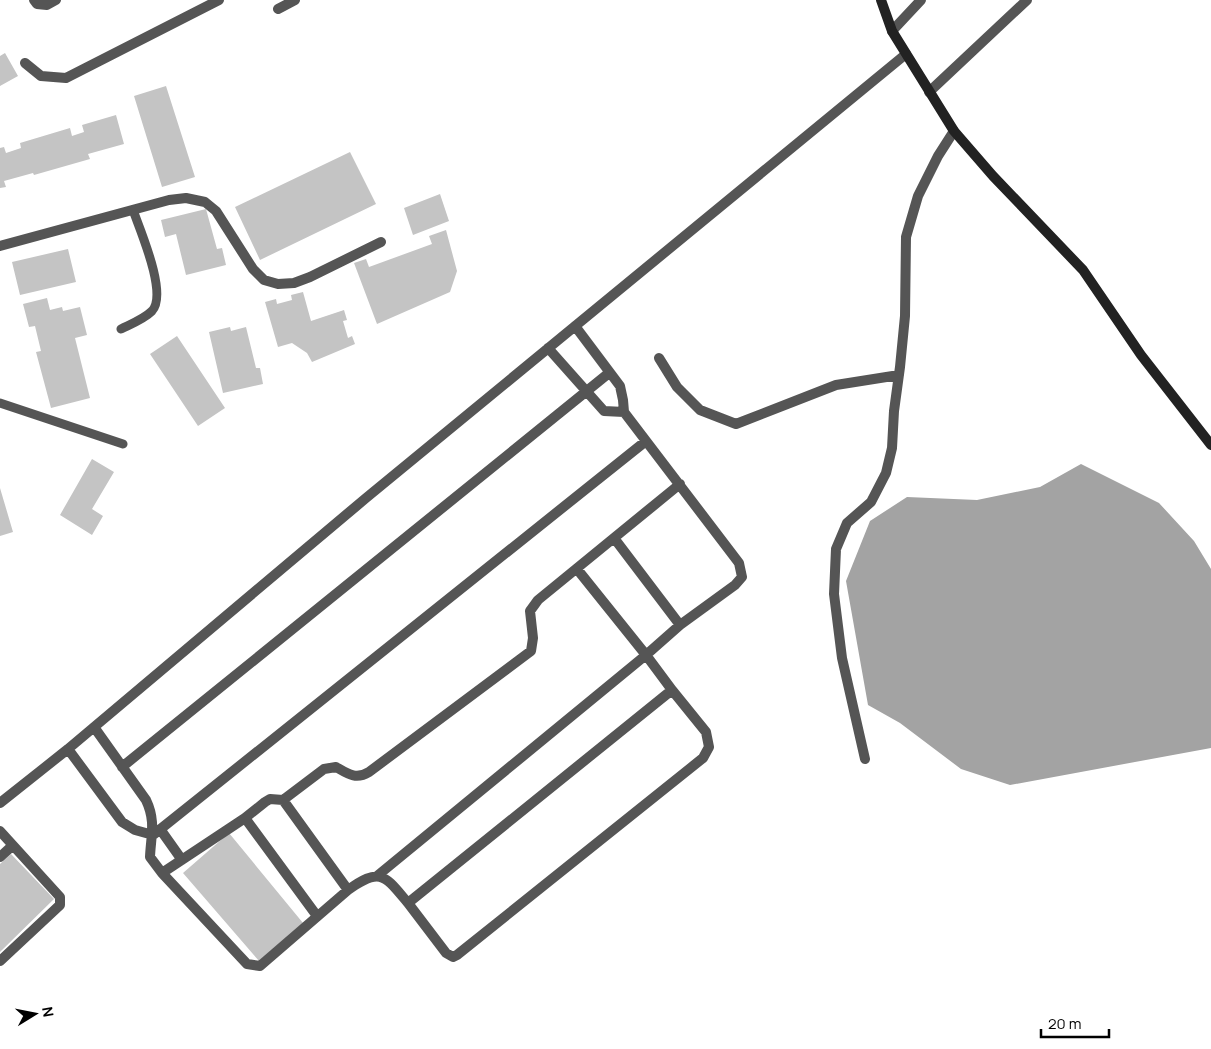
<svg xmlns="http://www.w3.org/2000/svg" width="1211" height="1049" viewBox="0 0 1211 1049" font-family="Manrope,sans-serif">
	<rect width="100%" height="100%" fill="#fff"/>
	<path fill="#a3a3a3" d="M1081,464L1159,503L1194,541L1211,569V748L1010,785L961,769L900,723L868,705L846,581L870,521L907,497L977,500L1040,487Z"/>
	<path fill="#c4c4c4" d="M5,53L18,76L0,86V56Z
		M166,86L195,177L162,187L134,96Z
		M116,115L124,144L88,154L90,159L34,175L33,173L4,181L6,187L0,188V148L4,147L6,153L21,148L20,143L70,128L72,136L84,132L82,125Z
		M350,152L376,204L260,260L235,207Z
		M440,194L449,221L413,235L404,208Z
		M206,209L217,249L222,248L226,265L186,275L176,234L165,237L161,220Z
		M446,230L457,271L450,292L377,324L354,263L366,259L369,267L432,244L429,236Z
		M68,249L76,282L20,295L12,262Z
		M303,292L311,321L344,310L347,320L343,321L348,338L352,336L355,344L312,362L307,353L292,343L278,347L265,302L276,299L277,304L292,300L291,295Z
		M47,298L50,310L62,307L63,311L80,307L87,335L75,338L90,398L51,408L36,352L41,351L35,326L29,327L23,304Z
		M230,327L231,331L246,327L256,368H260L263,384L223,393L209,332Z
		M177,336L225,408L198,426L150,354Z
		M92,459L114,472L92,509L103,516L92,535L60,515Z
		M0,488L13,532L0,536Z
		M229,833L303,923L259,961L183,873Z
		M11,854L54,899L0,952V864Z"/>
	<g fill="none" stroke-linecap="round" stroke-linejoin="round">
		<path stroke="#555" stroke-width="9" d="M121,329C131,324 144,319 152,311C168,294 140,230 133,210
			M0,403L123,444"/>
		<path stroke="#555" stroke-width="10" d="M34,0L37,4L47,5L56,0
			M278,9L295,0
			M892,31L921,0
			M25,63L41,76L66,78L219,0
			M929,92L1027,0
			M0,246L169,200L186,198L205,202L216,211L253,269L264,280L278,284L294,283L310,277L381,242
			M548,348L604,411L624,412
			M659,358L677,387L700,410L736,424L836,385L899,375
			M614,538L680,625
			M94,727L146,800C156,821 151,835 150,857L162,873L245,818L265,802L270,799L283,800L348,890C381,866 385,876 408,903L672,690L646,655L680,625L735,585L742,577L739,563L624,412L623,400L620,386L575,326
			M68,749L122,822L135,830L153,835
			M865,759L842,658L834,594L836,549L847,523L871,502L886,473L892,448L894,411L900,367L905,316L906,237L918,196L938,156L954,131
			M122,767L609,373
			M283,800L324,769L336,767C348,774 356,780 369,772L531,651L533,638L530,611L538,600L680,484
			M0,803L68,749L366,498L906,54
			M245,818L317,916
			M160,829L182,860
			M0,831L60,897V905L0,961
			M153,835L646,441
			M0,857L12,846
			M162,873L247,964L260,966L348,890
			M377,876L646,655L577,569
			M408,903L446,953L453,957L457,955L703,758L709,747L706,732L672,690"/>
		<path stroke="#222" stroke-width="10" d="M881,0L892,31L954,131L993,176L1083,270L1141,355L1211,445"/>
	</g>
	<g transform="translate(35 1014) rotate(80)" stroke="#ffffff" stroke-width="4" paint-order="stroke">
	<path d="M0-4L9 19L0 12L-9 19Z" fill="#000000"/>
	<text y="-8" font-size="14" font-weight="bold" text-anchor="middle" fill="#000000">N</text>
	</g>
	<path d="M1041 1029v8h68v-8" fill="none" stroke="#000000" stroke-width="2.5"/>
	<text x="1048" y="1029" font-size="15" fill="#000000" stroke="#ffffff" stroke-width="4" paint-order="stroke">20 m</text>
</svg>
